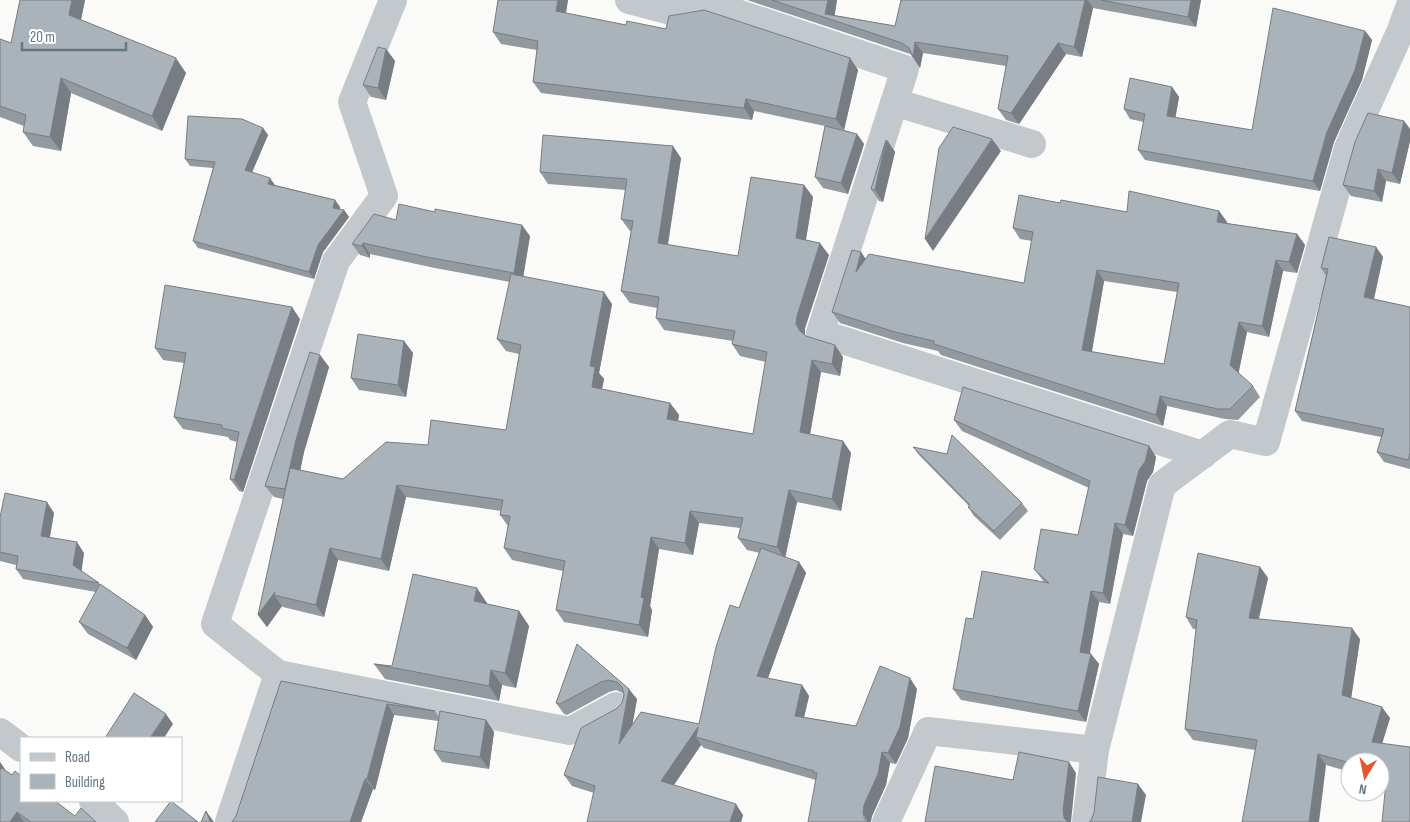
<svg xmlns="http://www.w3.org/2000/svg" width="1410" height="822" viewBox="0 0 1410 822" font-family="'Sofia Sans Condensed',sans-serif">
	<rect width="100%" height="100%" fill="#fafaf8"/>
	<g fill="none" stroke-linecap="round" stroke-linejoin="round">
		<path stroke="#c3c8cc" stroke-width="28" d="M629,0L674,12L713,5L905,69L820,333L1203,455
			M894,102L1032,144
			M278,674L215,624L336,261L384,196L352,102L393,0
			M0,732L21,748
			M93,801L115,822
			M229,822L278,674L570,731L616,706
			M886,822L928,731L1095,750
			M1086,822L1095,750L1162,485L1230,434L1266,442L1348,148L1401,30L1410,5"/>
	</g>
	<path fill="#929a9f" fill-rule="evenodd" d="M20,0H85L81,20L186,73L162,131L71,93L61,151L33,146L23,132L24,126L0,117V39L11,43Z
		M498,0H568L566,13L626,25L666,29L850,58L858,70L844,130L857,134L864,144L848,194L823,188L815,177L825,126L754,111L752,120L541,93L533,82L537,50L501,44L493,32Z
		M747,0H837L834,15L895,26L901,0H1201L1196,27L1093,8L1082,57L1066,54L1019,124L1006,120L998,109L1006,66L923,53L920,68L912,56L910,54Z
		M1365,31L1372,40L1362,80L1334,142L1320,191L1145,160L1138,150L1144,122L1130,119L1124,109L1172,87L1179,97L1175,118L1252,130Z
		M386,49L395,61L386,100L371,97L363,85Z
		M1404,121L1410,129V141L1400,184L1386,181L1382,202L1351,196L1343,185Z
		M263,128L268,135L252,172L275,185L335,200L340,207V209L344,210L349,217L323,252L314,279L198,248L193,241L213,168L190,166L185,159Z
		M887,140L895,152L883,202L879,201L871,189Z
		M681,158L668,245L738,256L804,185L813,197L806,240L829,255L805,328V335L843,357L840,376L821,372L810,435L843,441L851,453L841,511L797,502L785,557L799,562L806,573L768,678L802,685L809,696L804,717L856,726L917,689L908,738L896,764L890,763L886,785L872,816L816,780L704,748L701,745L674,785L743,815L741,822H587L594,793L572,786L564,775L616,709L622,703L624,695L623,693L616,690L609,692L567,715L564,714L556,703L577,644L637,699L632,725L699,724L739,608L760,553L747,550L738,538L740,528L699,523L693,555L659,549L650,606L652,610L648,637L564,622L556,610L563,571L512,560L504,548L508,526L500,515L501,511L406,497L389,571L338,560L324,617L283,607L282,606L267,627L258,615L283,499L274,497L265,486L320,355L329,367L304,452L300,470L343,479L428,445L506,430L519,354L506,351L497,339L510,282L435,268L370,254V258L360,255L352,244L396,220L530,236L523,277L612,304L599,373L604,379L602,389L670,403L679,415L678,421L753,434L766,362L740,356L732,344L733,341L664,330L656,318L657,308L630,303L621,291L631,231H630L621,219L626,190L548,184L540,172Z
		M1060,203L1127,212L1219,211L1227,222L1226,223L1297,234L1305,245L1297,273L1283,271L1269,337L1247,332L1238,373L1253,386L1260,397L1238,420L1225,419L1167,406L1163,426L941,355L938,351L903,343L840,323L832,312L861,252L865,258L1024,283L1032,241L1020,239L1013,228ZM1104,281L1177,292L1164,364L1092,352Z
		M1376,247L1383,257L1374,299L1410,307V469L1384,462L1377,452L1381,437L1302,421L1295,411L1326,276L1321,268Z
		M300,319L243,492L239,491L230,479L237,442L230,440L228,437L183,429L174,417L184,363L163,360L155,348Z
		M404,341L413,353L406,397L359,390L351,378Z
		M954,420L1149,446L1156,457L1153,472L1147,481L1133,536L1123,534L1110,604L1099,602L1090,653L1099,664L1086,722L961,700L953,689L973,619L1044,582L1034,569L1078,535L1089,488L962,431Z
		M913,447L1022,503L1028,511L1000,540L974,516L968,507L969,506L919,455Z
		M54,513L50,537L84,553L81,571L145,615L153,627L136,660L88,634L79,622L96,592L23,579L16,569V565L0,561V517Z
		M1260,567L1268,578L1259,619L1360,639L1351,698L1390,718L1382,744L1410,747L1386,782L1380,780V762H1350V772L1326,765L1255,750L1193,740L1185,729L1196,629H1193L1186,617Z
		M487,603V604L519,611L529,626L516,688L502,685L499,701L385,679L374,664L392,666Z
		M281,681L435,711L439,717L486,720L494,732L489,769L442,762L434,750L438,721L394,715L375,790L373,789L361,822H232L236,816Z
		M0,762L4,770L12,775L75,816L96,822H0Z"/>
	<path fill="#777d82" d="M72,0H85L79,29L69,15Z
		M558,0H568L564,23L556,11Z
		M828,0H837L834,20L825,14Z
		M1085,0H1088L1093,8L1082,57L1074,47Z
		M1191,0H1201L1196,27L1188,17Z
		M1365,31L1372,40L1362,80L1334,142L1320,191L1313,181L1327,132Z
		M915,42L923,53L920,68L913,57Z
		M1058,43L1066,54L1019,124L1011,113Z
		M386,49L395,61L386,100L378,88Z
		M176,58L186,73L162,131L152,116Z
		M850,58L858,70L844,130L836,119Z
		M61,78L71,93L61,151L50,137Z
		M1172,87L1179,97L1174,126L1167,116Z
		M746,99L754,111L752,120L744,108Z
		M1404,121L1410,129V141L1400,184L1392,173Z
		M263,128L268,135L250,177L245,170Z
		M857,134L864,144L848,194L841,183Z
		M992,139L1001,151L933,251L925,239Z
		M887,140L895,152L883,202L875,190Z
		M673,146L681,158L666,255L658,243Z
		M1378,169L1386,181L1382,202L1374,191Z
		M270,178L275,185L268,184Z
		M804,185L813,197L804,250L796,238Z
		M335,200L340,207L338,215L333,208Z
		M344,210L349,217L323,252L314,279L309,272L318,245Z
		M1219,211L1227,222L1225,232L1217,222Z
		M522,225L530,236L522,284L514,273Z
		M1297,234L1305,245L1297,273L1289,262Z
		M363,243L370,254V258L362,246Z
		M820,243L829,255L805,328V336L800,331L796,324L797,316Z
		M1376,247L1383,257L1372,307L1364,297Z
		M861,252L868,263L856,272Z
		M1276,260L1283,271L1269,337L1262,326Z
		M1097,270L1104,281L1090,361L1082,350Z
		M604,292L612,304L599,373L604,379L600,399L592,387L590,366Z
		M292,307L300,319L243,492L234,480Z
		M1239,322L1247,332L1238,376L1230,365Z
		M404,341L413,353L406,397L398,385Z
		M835,345L843,357L840,376L832,364Z
		M320,355L329,367L304,452L294,501L285,489L296,440Z
		M812,360L821,372L808,445L800,432Z
		M1160,396L1167,406L1163,426L1156,415Z
		M670,403L679,415L676,431L667,419Z
		M843,441L851,453L841,511L832,499Z
		M1149,446L1156,457L1153,472L1147,481L1133,536L1125,525L1139,470Z
		M397,485L406,497L389,571L381,559Z
		M789,490L797,502L785,559L777,547Z
		M47,502L54,513L48,546L41,536Z
		M690,511L699,523L693,555L685,543Z
		M1115,523L1123,534L1110,604L1103,593Z
		M651,537L659,549L650,606L652,610L648,637L639,625L641,597Z
		M77,542L84,553L81,575L73,565Z
		M330,548L338,560L324,617L316,605Z
		M799,562L806,573L765,686L757,676Z
		M1260,567L1268,578L1256,629L1249,618Z
		M477,588L487,603L484,616L474,601Z
		M1091,591L1099,602L1088,662L1080,652Z
		M275,592L274,595L282,606L267,627L258,615Z
		M519,611L529,626L516,688L505,673Z
		M145,615L153,627L136,660L127,648Z
		M1352,628L1360,639L1350,706L1342,695Z
		M1091,654L1099,664L1086,722L1078,711Z
		M491,670L502,685L499,701L489,686Z
		M910,678L917,689L908,738L896,764L888,753Z
		M802,685L809,696L802,726L795,716Z
		M629,689L637,699L627,755L619,744Z
		M387,704L394,715L375,790L367,779Z
		M1382,707L1390,718L1379,753L1372,742Z
		M166,714L173,724L164,738H150Z
		M486,720L494,732L489,769L480,757Z
		M698,727L696,737L701,745L669,792L661,781Z
		M882,752L890,763L886,785L872,816L871,822H867L863,813L864,805Z
		M1318,754L1326,765L1319,822H1309Z
		M0,762L5,769L0,795Z
		M1069,762L1076,773L1071,822H1067L1064,818L1063,810Z
		M365,779L373,789L361,822H350Z
		M1138,784L1146,795L1141,822H1132Z
		M736,804L743,815L741,822H730Z
		M206,811L214,822H210Z
		M17,812L24,822H10Z"/>
	<path fill="#aab3b9" stroke="#777d82" fill-rule="evenodd" d="M20,0H72L69,15L176,58L152,116L61,78L50,137L23,132L26,115L0,106V39L11,43Z
		M498,0H558L556,11L626,25L627,21L666,29L669,16L704,10L850,58L836,119L746,99L744,108L533,82L538,41L493,32Z
		M772,0H828L825,14L895,26L901,0H1085L1074,47L1058,43L1011,113L998,109L1008,56L915,42L913,57L909,48L902,43Z
		M1101,0H1191L1188,17Z
		M1273,8L1365,31L1355,70L1327,132L1313,181L1138,150L1145,114L1124,109L1130,78L1172,87L1167,116L1252,130Z
		M378,47L386,49L378,88L363,85Z
		M1368,113L1404,121L1392,173L1378,169L1374,191L1343,185L1355,142Z
		M188,116L242,119L263,128L245,170L270,178L268,184L335,200L333,208L344,210L318,245L309,272L193,241L215,162L185,159Z
		M825,126L857,134L841,183L815,177Z
		M953,127L992,139L925,239L939,148Z
		M543,135L673,146L658,243L738,256L751,177L804,185L796,238L820,243L797,316L796,324L800,331L806,336L835,345L832,364L812,360L800,432L843,441L832,499L789,490L777,547L738,538L743,518L690,511L685,543L651,537L641,597L644,598L639,625L556,610L565,561L504,548L510,516L500,515L503,500L397,485L381,559L330,548L316,605L274,595L275,592L258,615L290,468L343,479L386,442L428,445L431,420L506,430L521,345L497,339L511,274L604,292L590,366L595,367L592,387L670,403L667,419L753,434L767,352L732,344L735,331L656,318L659,297L621,291L633,221L621,219L627,179L540,172Z
		M886,140L875,190L871,189Z
		M1129,191L1219,211L1217,222L1297,234L1289,262L1276,260L1262,326L1239,322L1230,365L1253,386L1230,409H1218L1160,396L1156,415L934,344V341L895,332L832,312L852,250L861,252L856,272L869,254L1024,283L1033,232L1013,228L1019,195L1060,203L1061,200L1127,212ZM1097,270L1179,283L1164,364L1082,350Z
		M399,204L435,212V209L522,225L514,273L427,257L363,243L362,246L352,244L374,214L396,220Z
		M1329,237L1376,247L1364,297L1410,307V453L1408,460L1377,452L1384,429L1295,411L1328,269L1321,268Z
		M165,285L292,307L234,480L230,479L239,432L222,428V425L174,417L186,353L155,348Z
		M358,334L404,341L398,385L351,378Z
		M310,352L320,355L296,440L285,489L265,486Z
		M963,387L1149,446L1145,462L1139,470L1125,525L1115,523L1103,593L1091,591L1080,652L1091,654L1078,711L953,689L966,618L973,619L982,571L1049,583L1034,569L1041,529L1078,535L1090,481L954,420Z
		M952,435L1022,503L994,531L968,507L970,505L913,447L947,454Z
		M5,493L47,502L41,536L77,542L73,565L99,583L16,569L18,556L0,552V517Z
		M761,548L799,562L757,676L802,685L795,716L856,726L880,666L910,678L900,727L888,753L882,752L878,774L864,805L863,813L865,820L868,822H808L817,773H814V771L696,737L698,727L661,781L736,804L730,822H587L595,786L564,775L581,728L616,709L622,703L624,695L622,687L617,682L608,680L601,682L560,704L556,703L577,644L629,689L619,744L641,712L699,724L716,647L730,605L739,608Z
		M1198,553L1260,567L1249,618L1352,628L1342,695L1382,707L1372,742L1410,747V822H1382L1387,773L1380,771V762H1350V763L1318,754L1309,822H1242L1257,740L1185,729L1197,620L1186,617Z
		M413,574L477,588L474,601L519,611L505,673L491,670L489,686L374,664L392,666Z
		M100,584L145,615L127,648L79,622Z
		M281,681L435,711L387,704L367,779H365L350,822H232L236,816Z
		M134,693L166,714L150,738H105Z
		M440,711L486,720L480,757L434,750Z
		M1019,752L1069,762L1063,810L1064,818L1068,822H925L935,766L1013,780Z
		M2,768L12,775L15,771L21,776V801H55L75,816L81,808L96,822H31L17,812L10,822H0V770Z
		M1098,777L1138,784L1132,822H1089L1091,820L1094,813Z
		M171,801L198,822H155Z
		M206,811L210,821L211,822H201Z"/>
	<rect x="20" y="737" width="162" height="65" fill="#ffffff" stroke="#c1c8cd"/>
	<rect x="30" y="753" width="25" height="8" fill="#c3c8cc" stroke="#c1c8cd"/>
	<text x="65" y="762" font-size="15" fill="#657683">Road</text>
	<rect x="30" y="774" width="25" height="15" fill="#aab3b9" stroke="#c1c8cd"/>
	<text x="65" y="787" font-size="15" fill="#657683">Building</text>
	<g transform="translate(1365 777) rotate(190)"><circle r="24" fill="#ffffff" stroke="#c1c8cd"/>
	<path d="M0-4L9 19L0 12L-9 19Z" fill="#e4572e"/>
	<text y="-8" font-size="14" font-weight="bold" text-anchor="middle" fill="#657683">N</text>
	</g>
	<path d="M22 42v8h104v-8" fill="none" stroke="#657683" stroke-width="2.5"/>
	<text x="30" y="42" font-size="15" fill="#657683" stroke="#ffffff" stroke-width="4" paint-order="stroke">20 m</text>
</svg>
